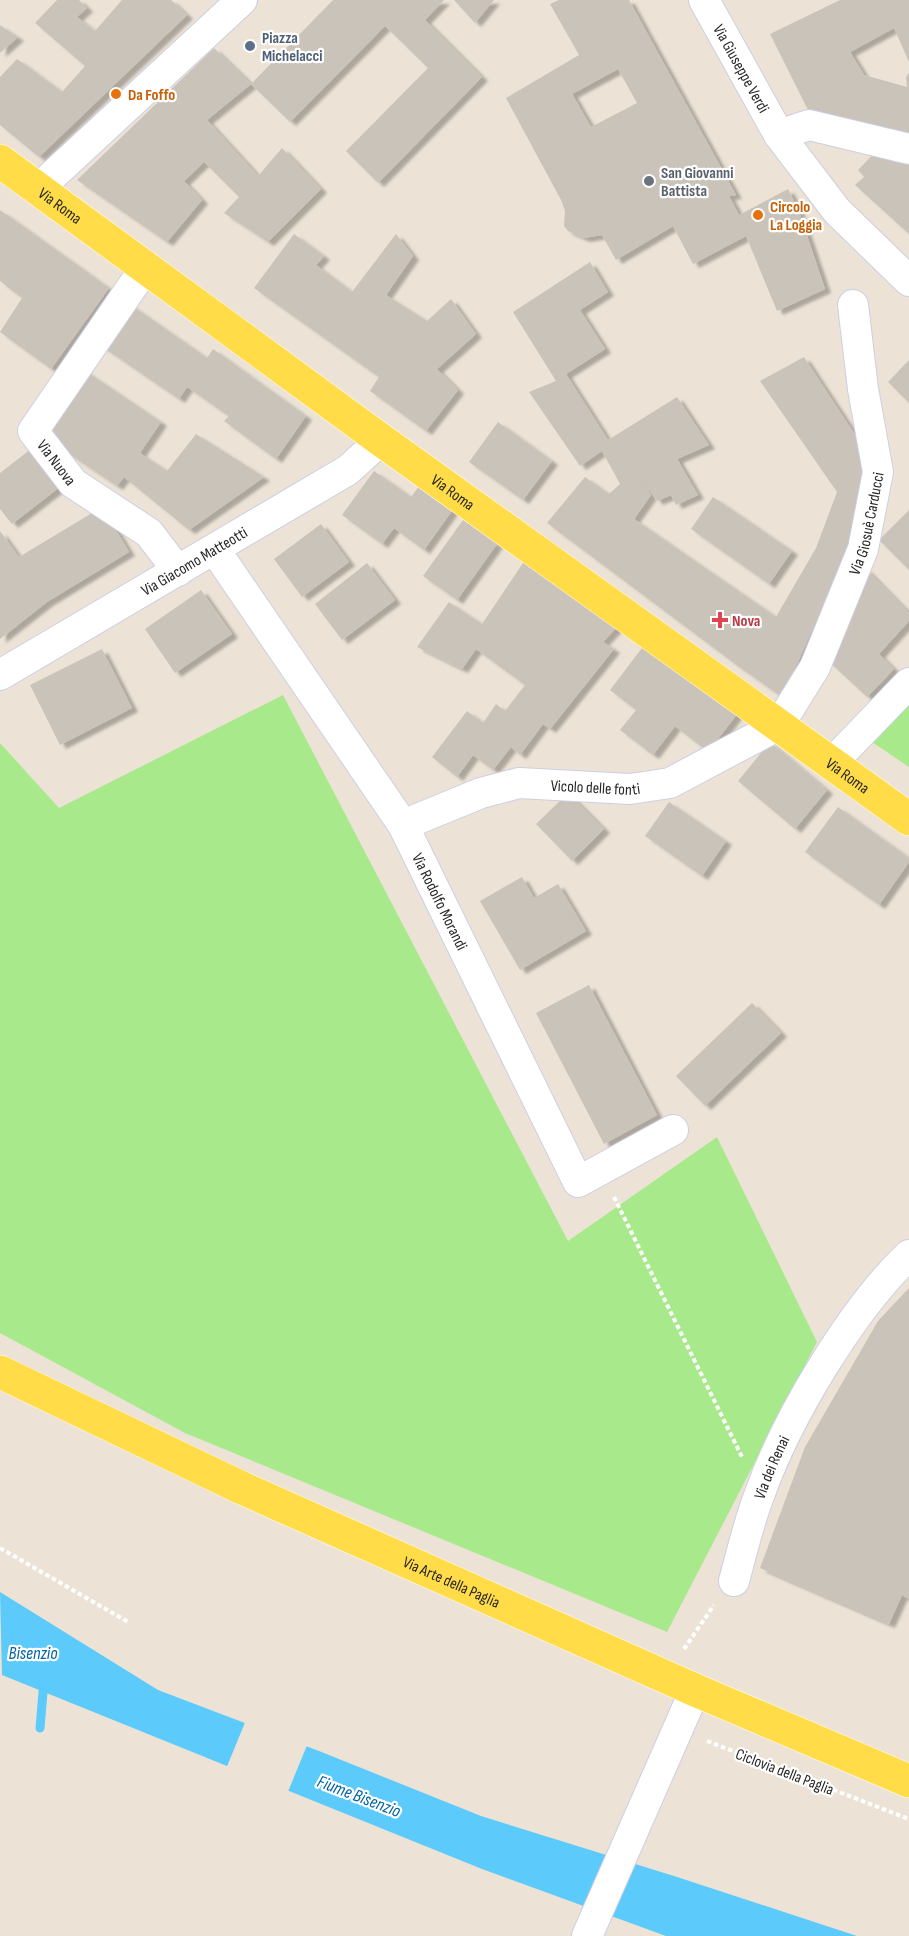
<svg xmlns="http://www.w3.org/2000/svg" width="909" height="1936" viewBox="0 0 909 1936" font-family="'Sofia Sans Condensed',sans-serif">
	<defs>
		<filter id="shadow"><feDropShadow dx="6" dy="4" stdDeviation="1.5" flood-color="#0004"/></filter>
	</defs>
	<rect width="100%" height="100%" fill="#ece3d6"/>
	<path fill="#a8e98c" d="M283,695L568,1241L717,1137L817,1342L667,1632L185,1433L0,1333V743L59,808Z
		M909,700V767L869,740Z"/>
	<path fill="#5ccafb" d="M0,1592L158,1690L319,1751L481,1816L674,1876L857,1936H666L482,1869L2,1675Z"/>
	<path fill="#ece3d6" d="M246,1720L308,1743L287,1794L226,1769Z"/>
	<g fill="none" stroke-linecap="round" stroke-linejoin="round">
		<path stroke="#5ccafb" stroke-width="9" d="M40,1728L44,1680"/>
	</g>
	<path fill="#cac3ba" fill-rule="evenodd" filter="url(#shadow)" d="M57,0H79L87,8L77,17L95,31L122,0H171L187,15L39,157L0,125V77L17,59L62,92L85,66L35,23Z
		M333,0H444L425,20L482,77L378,183L346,151L428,68L385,26L290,122L251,84Z
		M454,0H494L475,23Z
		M559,0H629L736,195L729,196L739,215L788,189L798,209L825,289L777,311L746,236L693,264L673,226L616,260L602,235L584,238L568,231L564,226L565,211L561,200L506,98L579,55L550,4ZM618,69L637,103L591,127L572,94Z
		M840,0H909V62L894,28L850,52L864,75L907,87L906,77L909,73V143L810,114L770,34Z
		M0,25L18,37L0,53Z
		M214,48L251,84L207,120L258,176L282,148L321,189L268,242L224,213L239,197L204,162L184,181L202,200L167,242L77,180Z
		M880,147L909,155V234L855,185L864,177L858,170Z
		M0,210L109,288L51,369L0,332L22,298L0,281Z
		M294,234L324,256L316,265L352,292L396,234L413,256L386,295L427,321L451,299L476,334L437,369L458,390L426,431L370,391L379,377L254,288Z
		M590,262L608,292L580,310L605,349L566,374L608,440L677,397L709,445L677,459L698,495L676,505L671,495L657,501L640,477L651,495L634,519L776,617L816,548L837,492L760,381L804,357L861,444L863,483L852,542L782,697L738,666L547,523L585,477L609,494L620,484L602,451L580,466L529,392L556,381L513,312Z
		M128,303L207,358L213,349L306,416L276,459L224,421L229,416L187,387L179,399L100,345Z
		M909,360V403L888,382Z
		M81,368L161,422L140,453L167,471L196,434L264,477L189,530L124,477L117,486L37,432Z
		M498,422L552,461L523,500L469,462Z
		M40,442L70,479L12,524L0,509V473Z
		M374,471L411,497L423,481L456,505L424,550L394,528L382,544L342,515Z
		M713,497L792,551L769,584L691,529Z
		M102,507L129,552L47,602L0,639V531L19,557Z
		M909,510V570L879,540Z
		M463,520L497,544L457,600L423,576Z
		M321,524L349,562L302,597L274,559Z
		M525,560L617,627L603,642L614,649L550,729L543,724L520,755L511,747L493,770L473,755L457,777L432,757L467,711L483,723L496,704L505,711L525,685L476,649L462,669L417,647L449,602L482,624Z
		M367,563L395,600L342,640L315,604Z
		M865,568L909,613V621L879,654L894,669L867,697L825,658Z
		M201,590L232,634L175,673L145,629Z
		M645,644L737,714L708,752L675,726L653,755L620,730L636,710L610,690Z
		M102,649L132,708L60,745L30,685Z
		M770,742L827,790L795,829L738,781Z
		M568,793L604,829L572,861L536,824Z
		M669,802L726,841L702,876L645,836Z
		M838,807L909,858V862L879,905L805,852Z
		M522,877L534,898L558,884L586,931L520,970L480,901Z
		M589,985L657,1115L604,1144L536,1013Z
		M752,1003L781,1033L705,1106L676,1076Z
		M909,1288V1599L902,1595L889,1624L760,1568L805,1447L878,1321Z"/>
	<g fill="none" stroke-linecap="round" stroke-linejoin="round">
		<g stroke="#cccfe3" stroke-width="32">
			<g id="minor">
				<path id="s1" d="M704,0L779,135L837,211L909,281"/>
				<path d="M779,135L809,125L909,149"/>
				<path d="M38,189L242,0"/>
				<path id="s2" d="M145,268L33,431L73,483L149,533L178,571"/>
				<path id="s3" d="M215,550L403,825L578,1182L673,1130"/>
				<path id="s4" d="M0,675L348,470L381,440"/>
				<path d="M832,763L909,683"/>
				<path id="s5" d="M403,825L481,793L519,783L630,789L670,783L779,725L815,667L863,549L878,472L863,389L853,305"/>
				<path id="s6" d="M734,1581C742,1552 749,1521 760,1493C787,1418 851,1310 909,1255"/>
				<path d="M587,1936L695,1690"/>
			</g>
		</g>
		<g stroke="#fff" stroke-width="34">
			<g id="major">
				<path id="s7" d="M0,161L381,440L909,819"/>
				<path id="s8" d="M0,1372L242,1488L695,1690L909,1781"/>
			</g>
		</g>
		<path stroke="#fff" stroke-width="4" stroke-dasharray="4.5 3" stroke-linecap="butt" d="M614,1197L742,1457
			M0,1548L128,1622
			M684,1649L714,1605
			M707,1741L909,1819"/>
		<use href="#minor" stroke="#fff" stroke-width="30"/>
		<use href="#major" stroke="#ffdc48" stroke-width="33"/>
	</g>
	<circle fill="#5c6f8a" stroke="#fff" stroke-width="2" cx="250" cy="46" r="6"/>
	<g fill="#e8710a" stroke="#fff" stroke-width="2">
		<circle cx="116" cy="94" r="6"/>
		<circle cx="758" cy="215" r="6"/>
	</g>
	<circle fill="#6b7280" stroke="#fff" stroke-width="2" cx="649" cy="181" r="6"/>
	<path fill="#e0444e" stroke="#fff" stroke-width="2" d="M717 611h6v6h6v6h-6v6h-6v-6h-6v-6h6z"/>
	<g text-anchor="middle" stroke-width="4.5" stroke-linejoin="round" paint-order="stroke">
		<g font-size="16" font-weight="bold" fill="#4e5e75" stroke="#fff" text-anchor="start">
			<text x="262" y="43">Piazza<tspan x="262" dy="18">Michelacci</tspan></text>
		</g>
		<g font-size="16" fill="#272727" stroke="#fff">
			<text dy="6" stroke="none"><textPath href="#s1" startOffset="78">Via Giuseppe Verdi</textPath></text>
			<text dy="6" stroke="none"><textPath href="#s7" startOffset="75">Via Roma</textPath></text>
			<text dy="6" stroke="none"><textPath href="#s2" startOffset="237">Via Nuova</textPath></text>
			<text dy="6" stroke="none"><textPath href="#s7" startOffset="561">Via Roma</textPath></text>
			<text dy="6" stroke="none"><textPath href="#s5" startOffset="620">Via Giosuè Carducci</textPath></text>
			<text dy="6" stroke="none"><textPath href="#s4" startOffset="225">Via Giacomo Matteotti</textPath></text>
			<text dy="6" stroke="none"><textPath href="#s7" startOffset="1047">Via Roma</textPath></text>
			<text dy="6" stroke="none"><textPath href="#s5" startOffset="200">Vicolo delle fonti</textPath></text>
			<text dy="6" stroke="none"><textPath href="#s3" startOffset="418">Via Rodolfo Morandi</textPath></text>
			<text dy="6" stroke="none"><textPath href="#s6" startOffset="120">Via dei Renai</textPath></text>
			<text dy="6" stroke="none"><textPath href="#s8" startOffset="498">Via Arte della Paglia</textPath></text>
			<text transform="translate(785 1771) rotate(21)" y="6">Ciclovia della Paglia</text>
		</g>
		<g font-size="16" font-weight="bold" fill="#c56008" stroke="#fff" text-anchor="start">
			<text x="128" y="100">Da Foffo</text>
			<text x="770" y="212">Circolo<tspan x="770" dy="18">La Loggia</tspan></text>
		</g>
		<g font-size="16" font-weight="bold" fill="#5b616d" stroke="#fff" text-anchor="start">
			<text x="661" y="178">San Giovanni<tspan x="661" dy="18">Battista</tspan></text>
		</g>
		<g font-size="16" font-weight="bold" fill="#be3a42" stroke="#fff" text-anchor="start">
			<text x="732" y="626">Nova</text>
		</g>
		<g font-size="18" font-style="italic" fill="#0064a2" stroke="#fff">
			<text x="33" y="1659">Bisenzio</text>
			<text transform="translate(359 1796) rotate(21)" y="6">Fiume Bisenzio</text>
		</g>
	</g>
</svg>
